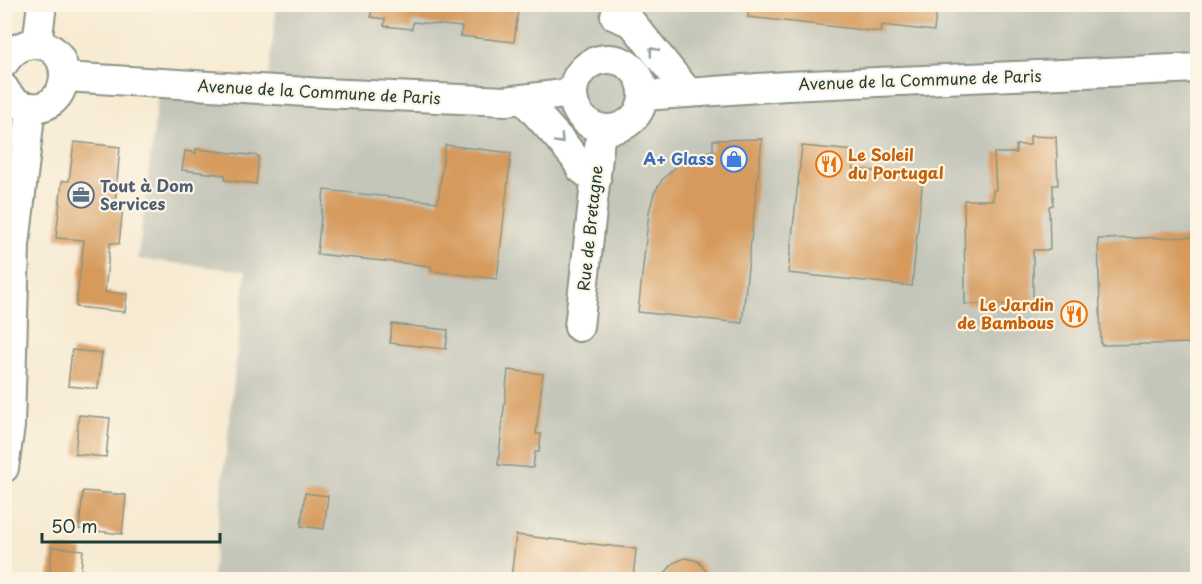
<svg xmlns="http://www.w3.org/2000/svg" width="1202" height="584" viewBox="0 0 1202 584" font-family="'Playpen Sans',sans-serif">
	<rect width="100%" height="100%" fill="#fcf5e5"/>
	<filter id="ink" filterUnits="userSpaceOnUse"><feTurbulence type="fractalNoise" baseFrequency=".0167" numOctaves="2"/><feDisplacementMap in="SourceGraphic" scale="12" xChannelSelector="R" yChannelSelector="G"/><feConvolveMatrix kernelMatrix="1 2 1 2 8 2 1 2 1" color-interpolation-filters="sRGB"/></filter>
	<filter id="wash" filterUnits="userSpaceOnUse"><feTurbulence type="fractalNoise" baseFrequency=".008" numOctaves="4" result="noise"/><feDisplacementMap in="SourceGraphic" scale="24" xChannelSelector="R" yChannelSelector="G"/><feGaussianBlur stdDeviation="1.35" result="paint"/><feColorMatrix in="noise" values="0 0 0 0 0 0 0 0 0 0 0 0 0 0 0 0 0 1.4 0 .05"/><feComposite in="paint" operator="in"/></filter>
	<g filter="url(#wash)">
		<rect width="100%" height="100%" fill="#f7ead2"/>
		<path fill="#c4c6b9" d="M277,5H1197V579H212L246,271L138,259L159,86L267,92Z"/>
		<g id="blocks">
			<path fill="#d59a5c" d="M372,4H419L463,10L464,4H519L514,42L460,36L462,27L413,22L412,29L384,26L385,19L371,17Z
				M749,4H937L934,31L882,25L881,32L748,17Z
				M1030,136L1056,137L1058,185H1053V205L1049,206L1050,250H1033V305L965,304L964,200H993V190H996L994,153H1016V145H1030Z
				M762,139L742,323L638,312L649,212L654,193L662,180L682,161L713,150V140Z
				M74,142L120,147L115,204L123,205L119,244L110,243L105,292L127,294L125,312L76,307L84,240L56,238L62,181H69Z
				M445,145L511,153L497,279L431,271V266L317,254L324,190L438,202Z
				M802,146L855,151L853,169L923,176L912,286L788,273Z
				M196,149L259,156L256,184L225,180V175L182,170L185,151L196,153Z
				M1197,237V343L1101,345L1098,239Z
				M392,324L448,330L446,349L390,343Z
				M72,350L102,353L98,389L68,386Z
				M508,370L543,374L536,434H541L539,452H535L533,468L498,465Z
				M79,415L110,418L106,457L75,454Z
				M83,491L126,495L122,534L79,529Z
				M305,493L328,496L324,529L301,526Z
				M516,535L636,549L633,579H588L559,576V579H511Z
				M52,547L83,550L80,579H49Z
				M685,558L698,561L712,579H661L673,563Z"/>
		</g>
	</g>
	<g filter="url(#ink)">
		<use href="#blocks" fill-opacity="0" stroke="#8b9483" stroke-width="1.5"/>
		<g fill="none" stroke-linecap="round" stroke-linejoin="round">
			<g stroke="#8b9483" stroke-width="32">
				<path id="minor" d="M615,16L632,23L688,92
					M37,44L42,4
					M573 94a35 35 0 1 1 70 0a35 35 0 1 1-70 0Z
					M4,63C11,52 21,44 34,44C80,45 70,119 24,106C16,103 8,96 4,88
					M65,77L324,93L506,101L572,93
					M643,96L787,86L1198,68
					M523,99L561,141L575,158L581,169L596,180
					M579,327L601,130
					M4,468L10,426L15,245L31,107"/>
			</g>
			<use href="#minor" stroke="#fff" stroke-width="28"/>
		</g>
		<defs><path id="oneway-chevron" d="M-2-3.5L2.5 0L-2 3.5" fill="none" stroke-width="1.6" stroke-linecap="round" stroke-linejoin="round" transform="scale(1.5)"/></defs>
		<g stroke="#8f9e9a">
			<use href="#oneway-chevron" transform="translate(653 51) rotate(-130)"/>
			<use href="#oneway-chevron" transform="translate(560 140) rotate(47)"/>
		</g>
	</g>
	<defs>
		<g id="shop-ring" transform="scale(1.35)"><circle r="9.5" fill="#fcf5e5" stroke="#3f7fe0" stroke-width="1.5"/><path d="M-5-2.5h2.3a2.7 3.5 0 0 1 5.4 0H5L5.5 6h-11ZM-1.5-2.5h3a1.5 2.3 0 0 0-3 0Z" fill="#3f7fe0"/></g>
		<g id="restaurant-ring" transform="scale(1.35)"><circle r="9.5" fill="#fcf5e5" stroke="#e8710a" stroke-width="1.5"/><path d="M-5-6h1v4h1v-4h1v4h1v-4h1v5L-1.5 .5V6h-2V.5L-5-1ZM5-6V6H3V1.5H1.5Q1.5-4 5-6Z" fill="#e8710a"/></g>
		<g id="office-ring" transform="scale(1.35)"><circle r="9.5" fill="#fcf5e5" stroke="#5c6f8a" stroke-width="1.5"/><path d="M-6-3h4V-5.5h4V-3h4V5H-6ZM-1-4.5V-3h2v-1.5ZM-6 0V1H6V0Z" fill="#5c6f8a"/></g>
	</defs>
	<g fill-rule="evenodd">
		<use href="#shop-ring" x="734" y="159"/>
		<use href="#restaurant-ring" x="829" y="164"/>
		<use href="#office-ring" x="81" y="195"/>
		<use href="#restaurant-ring" x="1074" y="314"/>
	</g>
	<g text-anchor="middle" stroke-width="4.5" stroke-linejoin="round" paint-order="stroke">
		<g font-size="16" fill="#1f3d34" stroke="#fcf5e5">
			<text transform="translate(920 80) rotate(-2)" y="6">Avenue de la Commune de Paris</text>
			<text transform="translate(319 92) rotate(3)" y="6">Avenue de la Commune de Paris</text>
			<text transform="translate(590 228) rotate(-84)" y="6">Rue de Bretagne</text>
		</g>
		<g font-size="16" font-weight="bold" fill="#c56008" stroke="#fcf5e5" text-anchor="start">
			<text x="848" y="161">Le Soleil<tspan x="848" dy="18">du Portugal</tspan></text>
			<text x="1054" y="311" text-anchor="end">Le Jardin<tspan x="1054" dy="18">de Bambous</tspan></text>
		</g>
		<g font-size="16" font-weight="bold" fill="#366cbe" stroke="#fcf5e5" text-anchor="end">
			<text x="714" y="165">A+ Glass</text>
		</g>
		<g font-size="16" font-weight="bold" fill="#4e5e75" stroke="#fcf5e5" text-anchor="start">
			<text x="100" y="192">Tout à Dom<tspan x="100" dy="18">Services</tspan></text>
		</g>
	</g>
	<rect width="1202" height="584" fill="none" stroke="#fcf5e5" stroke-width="24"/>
	<path d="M42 533v9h178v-9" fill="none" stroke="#1f3d34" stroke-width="3"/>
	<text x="51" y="533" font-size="18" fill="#1f3d34" stroke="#fcf5e5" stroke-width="4.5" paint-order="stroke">50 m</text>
</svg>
